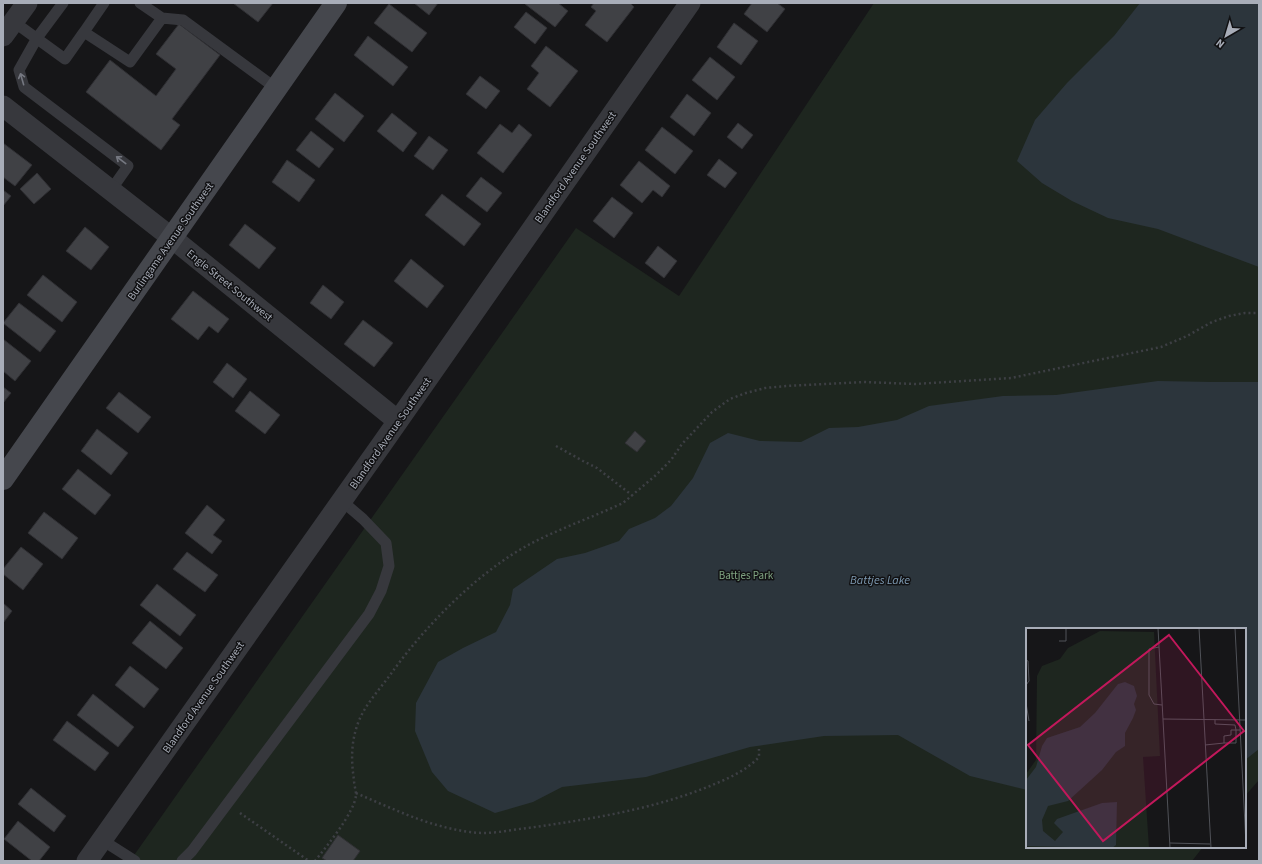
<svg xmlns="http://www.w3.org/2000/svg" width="1262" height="864" viewBox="0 0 1262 864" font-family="'Source Sans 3',sans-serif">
	<rect width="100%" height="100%" fill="#161618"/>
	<path fill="#1e261f" d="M874,3H1259V780L1245,796V629H1027V847H1203L1192,861H130L576,228L679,296Z"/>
	<path fill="#2c353c" d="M1140,3H1259V267L1158,229L1108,218L1072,201L1042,183L1017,161L1035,120L1067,83L1114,36Z
		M1158,381L1212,382H1259V749L1245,760V629H1027V790L970,776L898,735L824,736L750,747L646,777L562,787L533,802L495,813L448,791L432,772L415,731L416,703L438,662L463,648L496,632L510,605L513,589L557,559L585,553L619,541L629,529L655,518L671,506L693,478L710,443L728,433L760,441L801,442L829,428L858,427L897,420L929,406L1003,396L1056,395Z"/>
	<path fill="#404145" stroke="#303034" d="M233,3H273L258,22Z
		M414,3H438L429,15Z
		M526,3H558L568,11L555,27L525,4Z
		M594,3H630L634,7L607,42L585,25L596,11L591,7Z
		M752,3H777L785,9L767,32L744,14Z
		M389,4L427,33L412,52L374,23Z
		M526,12L547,28L535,44L514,27Z
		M734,23L758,41L741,65L717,47Z
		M179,24L220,55L172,119L180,125L161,150L86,92L110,60L156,96L176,69L156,54Z
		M368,36L408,67L393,86L354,55Z
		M546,46L578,71L550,107L527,89L539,73L531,66Z
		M710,57L735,77L717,100L692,80Z
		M480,76L500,91L486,109L466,94Z
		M335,93L364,116L344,142L315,119Z
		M687,94L711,113L694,136L670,117Z
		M392,113L417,133L403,152L377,131Z
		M738,123L753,135L742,149L727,137Z
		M500,124L512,133L519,124L532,135L503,173L477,153Z
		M662,127L693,151L675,174L645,150Z
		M311,131L334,149L319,168L296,150Z
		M429,136L448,150L433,170L414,156Z
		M3,143L32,165L15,186L3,177Z
		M719,159L737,173L725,188L707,175Z
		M287,160L315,180L299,202L272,182Z
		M639,161L670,186L662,197L653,190L642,203L620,185Z
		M37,173L51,189L34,204L20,189Z
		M481,177L502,193L487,212L466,196Z
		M3,190L11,196L3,206Z
		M442,194L481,224L464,246L425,215Z
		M612,197L633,213L614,238L593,221Z
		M245,224L276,248L259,269L229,245Z
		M85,227L109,247L91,270L66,251Z
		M658,246L677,261L664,278L645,263Z
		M411,259L444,286L427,308L394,281Z
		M43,275L77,302L62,322L27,295Z
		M323,285L344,302L331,319L310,303Z
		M193,291L229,319L218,333L209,326L198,340L171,319Z
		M19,303L56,331L40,352L3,323Z
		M363,320L393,343L374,367L344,344Z
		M3,339L31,361L15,381L3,371Z
		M227,363L247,379L233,398L213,382Z
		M3,387L11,393L3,403Z
		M250,391L280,415L265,434L235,411Z
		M119,392L151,417L138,433L106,408Z
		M97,429L128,453L111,475L81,451Z
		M635,431L646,441L637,452L625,443Z
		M78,469L111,495L95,515L62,489Z
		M207,505L225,520L213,535L222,541L212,554L185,533Z
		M44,512L78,538L62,559L28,533Z
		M21,547L43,564L23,590L3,574V569Z
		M187,552L218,575L205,592L173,569Z
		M157,584L196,615L180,636L140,605Z
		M3,603L12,611L3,623Z
		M150,621L183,648L166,669L132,643Z
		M130,666L159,689L144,708L115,685Z
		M93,694L134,727L118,747L77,715Z
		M67,721L109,753L95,771L53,740Z
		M31,788L66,816L54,832L18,804Z
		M18,821L50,847L39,861H32L4,839Z
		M338,835L360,851L353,861H327L322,858Z"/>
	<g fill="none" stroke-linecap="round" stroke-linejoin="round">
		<path stroke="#3d3f44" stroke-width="2.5" stroke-dasharray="2 3" stroke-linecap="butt" d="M556,446L583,461L597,468L633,496
			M356,793C393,809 430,827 470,832C489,835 509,830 528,828C590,819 651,810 710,786C727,779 746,771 759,757V749
			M240,813L309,861
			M315,861C326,847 355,812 356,795C356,790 354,785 354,780C351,760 351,742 358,723C365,704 381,688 393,671C427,624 480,570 532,543C561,528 593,517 623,503L656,475L671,460L682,444L712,412L730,399L746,393L765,388L786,386L864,382L915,384L1011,378L1161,347L1187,336L1212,322L1229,316L1245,313H1259"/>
		<path stroke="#37383d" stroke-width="11" d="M63,3L37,38L19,70L24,87L128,166L111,190
			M162,18L183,20L277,89
			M14,22L65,59L84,32L130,62L162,18L140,3
			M84,32L104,3
			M102,840L135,861
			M182,861L192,851L369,614L381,591L389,566L386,543L363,519L342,501"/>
		<path stroke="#37383d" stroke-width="21" d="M3,36L27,3
			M3,106L172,238L398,421
			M87,861L384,441L690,3"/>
		<path stroke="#45474d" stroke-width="22" d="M3,479L336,3"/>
	</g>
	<defs><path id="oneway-shaft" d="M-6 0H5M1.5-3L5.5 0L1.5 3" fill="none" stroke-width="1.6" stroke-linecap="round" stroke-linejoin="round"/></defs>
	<g stroke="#757881">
		<use href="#oneway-shaft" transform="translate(22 79) rotate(-106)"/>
		<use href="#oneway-shaft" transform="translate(121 160) rotate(-143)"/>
	</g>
	<g text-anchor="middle" stroke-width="3" stroke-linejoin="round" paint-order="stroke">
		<g font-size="11" fill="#a8adb8" stroke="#111113">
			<text transform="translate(575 167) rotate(-55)" y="4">Blandford Avenue Southwest</text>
			<text transform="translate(170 241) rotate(-55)" y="4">Burlingame Avenue Southwest</text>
			<text transform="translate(230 285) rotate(39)" y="4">Engle Street Southwest</text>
			<text transform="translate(390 433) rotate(-55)" y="4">Blandford Avenue Southwest</text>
			<text transform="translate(203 697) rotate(-55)" y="4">Blandford Avenue Southwest</text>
		</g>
		<g font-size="11" fill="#7fa381" stroke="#111113">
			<text x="746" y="579">Battjes Park</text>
		</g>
		<g font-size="12" font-style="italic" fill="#7f9bb3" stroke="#111113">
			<text x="880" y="584">Battjes Lake</text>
		</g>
	</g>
	<g transform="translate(1026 628)">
		<rect width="220" height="220" fill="#161618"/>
		<path d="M74,3L128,4L134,128L117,129L123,220H0V146L10,132L11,48L16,38L34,31L42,20Z" fill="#1e261f"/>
		<path d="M99,54L108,58L111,68L108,76L110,82L107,90L99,105V118L90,124L76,142L42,173L22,178L16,192L17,203L29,213L37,204L28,195L31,191L76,175L91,174L90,217L86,220L0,218V152L10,139L16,118L21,110L54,99L69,85L92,56Z" fill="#2c353c"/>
		<path fill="none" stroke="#505258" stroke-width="1" d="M132,0L144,220M173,0L185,220M209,0L220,217M33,13H40V0M133,19L123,21V67L128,76L136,77M0,32L2,33L3,53L0,57M0,75L3,93M137,91L220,92M189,92V96L209,97L210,102V115H198V108L205,107V102H214M179,117L198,115M144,215L184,216"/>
		<path fill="#c2185b" fill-opacity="0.15" stroke="#c2185b" stroke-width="2" d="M143,7L218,103L77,213L2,117Z"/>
		<rect width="220" height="220" fill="none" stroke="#a8adb8" stroke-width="2"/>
	</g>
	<rect width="1262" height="864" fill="none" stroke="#a8adb8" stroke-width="8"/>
	<g transform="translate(1226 36) rotate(218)" stroke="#111113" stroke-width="3" paint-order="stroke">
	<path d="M0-3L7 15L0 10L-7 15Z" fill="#a8adb8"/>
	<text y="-6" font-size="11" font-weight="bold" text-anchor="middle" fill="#a8adb8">N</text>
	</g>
</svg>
